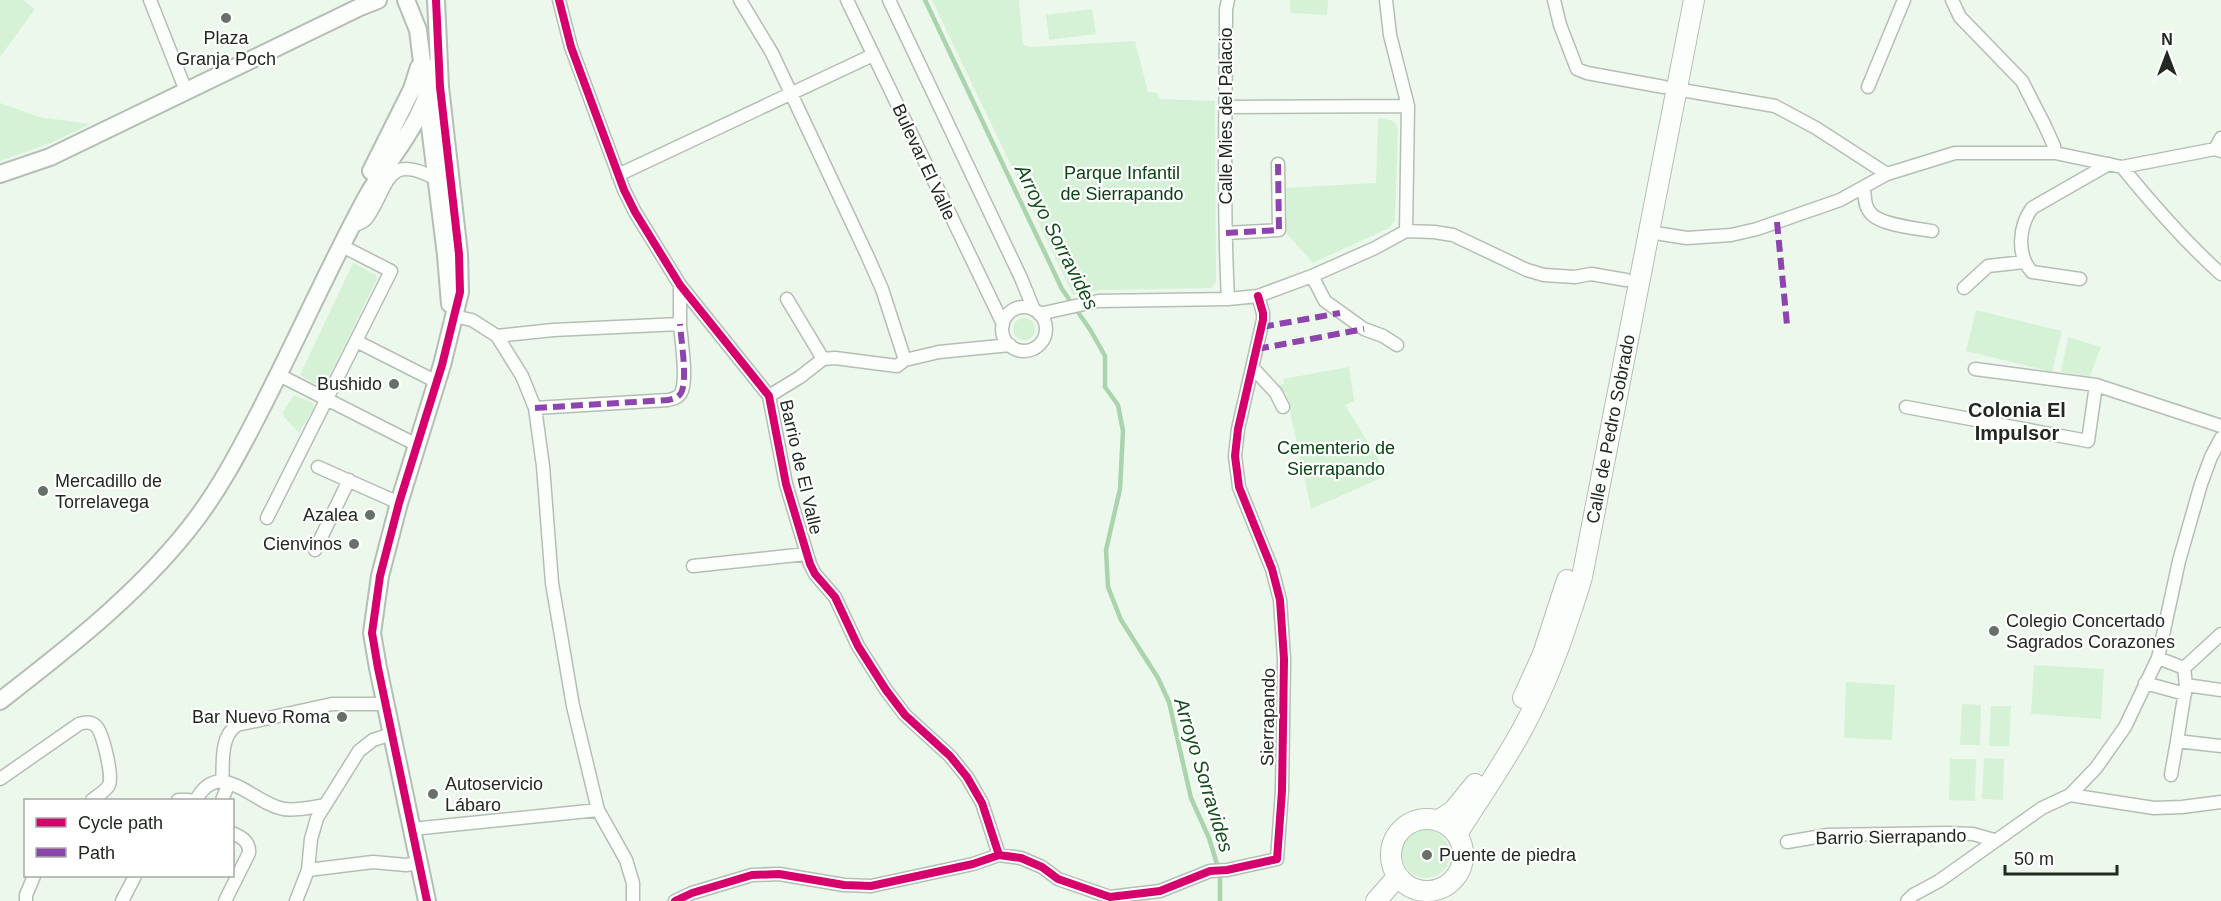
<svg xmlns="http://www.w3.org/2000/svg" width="2221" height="901" viewBox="0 0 2221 901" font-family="Helvetica,sans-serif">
	<rect width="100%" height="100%" fill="#ecf8ec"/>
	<path fill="#d5f2d6" d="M0,0H23L35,9L0,57Z
		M932,0H1019L1023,45L1031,47L1135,41L1148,92L1157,93L1160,99L1215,101L1216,282L1211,288L1101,290L1073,295Z
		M1290,0H1328L1327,15L1290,13Z
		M1092,9L1096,34L1049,40L1046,15Z
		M0,103L39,117L90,124L51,143L0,161Z
		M1378,119C1388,119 1396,119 1398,130L1395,220L1389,228L1313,263L1287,234L1286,188L1376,183Z
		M353,263L376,275L377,279L325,385L321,387L300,375Z
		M1976,310L2062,331L2052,372L1966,351Z
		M1013 329a11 11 0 1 1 22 0a11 11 0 1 1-22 0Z
		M2068,337L2101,347L2090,376L2061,372Z
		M1349,367L1354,401L1345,405L1388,475L1311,509L1286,393H1281L1279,385L1284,384L1283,379Z
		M294,395L313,403L314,407L299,433L284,417L283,412Z
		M2034,665L2104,669L2101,719L2031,714Z
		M1846,682L1895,685L1892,740L1844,738Z
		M1962,704L1981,705L1980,745H1960Z
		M1991,706H2011L2009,746H1989Z
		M1984,758L2004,759L2003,800L1982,799Z
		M1950,759H1976L1975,801L1949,800Z
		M1402 854a24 24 0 1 1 48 0a24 24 0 1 1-48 0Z"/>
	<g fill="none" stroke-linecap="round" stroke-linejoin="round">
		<path stroke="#aad4ac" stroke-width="4.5" d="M925,0L1062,289L1091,331L1105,356V387L1118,405L1123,431L1120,489L1106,550L1108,587L1121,620L1158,678L1169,702L1191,798L1209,838L1220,874V901"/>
		<g stroke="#b5beb5" stroke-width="15">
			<path id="street" d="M150,0L186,91
				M559,0L571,47L624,190L635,212L680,285L769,396L786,484L810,564L815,574L835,597L858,646L886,690L905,715L950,756L967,777L982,803L999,855
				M740,0L772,53L867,255L882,289L905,360
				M847,0L1003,324
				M889,0L1021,278L1034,310
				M1228,0L1226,9C1226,106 1223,203 1228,299
				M1386,0L1390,35L1408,106L1406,231
				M1554,0L1560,25L1577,69L1587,73L1664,87
				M1952,0L1960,17L2022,81L2045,126L2054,146L2055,153
				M1868,87L1904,0
				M1676,89L1775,106L1816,128L1887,174
				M1226,107L1408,106
				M2215,149L2221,138
				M2122,167C2153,205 2184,241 2221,274
				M618,175L873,55
				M1864,188C1865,195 1864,205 1869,211C1877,225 1916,228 1932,231
				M351,227C356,224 364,223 367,218C389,187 385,151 436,179
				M1649,232L1687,238L1731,235L1757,229L1840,200L1887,174L1955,153H2055L2122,167L2215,149L2221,151
				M1226,233L1279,230L1278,164
				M1312,276L1325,301L1364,329L1383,336L1397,345
				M2080,279L2032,272C2016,255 2019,226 2032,208L2109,164
				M1964,288L1988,266L2024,262
				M787,299L823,359
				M1002 329a22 22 0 1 1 44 0a22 22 0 1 1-44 0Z
				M1039,314L1098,301L1228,299L1258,296L1312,276L1375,248L1406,231L1434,232L1453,235L1527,270L1544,275L1575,277L1591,274L1626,280
				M453,316L472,320L497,336L522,376L535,408L543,466L552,583L573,706L598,810L626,860L633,883V901
				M497,336L553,330L680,324V285
				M356,341L437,382
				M1253,368L1276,393L1283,407
				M1975,369L2096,385L2221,426
				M279,375L417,445
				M769,396L800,377L823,359L835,358L897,366L905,360L939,352L1010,345
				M1906,407L2088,441L2096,385
				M535,408L668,400C673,399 678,398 681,393C688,380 681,340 680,324
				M318,467L399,503
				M267,518L391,271L342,246
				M315,550L349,480
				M693,566L806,554
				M2158,658L2184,668L2221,634
				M2184,668L2186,685L2177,741L2221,746
				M2145,683L2185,694
				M2186,685L2221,690
				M2171,775L2177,741
				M0,779L79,724C85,722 91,721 96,726C103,733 113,776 109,785C106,791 97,796 92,800
				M222,782C224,762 219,738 237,725L332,704H385
				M2070,795L2154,808L2182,807L2221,802
				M178,800H189
				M196,800C220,756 253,804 284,809C297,811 312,807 325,805
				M222,800L229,783
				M412,829L598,810
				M1787,842L1828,835L1947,833L1973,834L1994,840
				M308,870L373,862L406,865L419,863
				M26,901V895L34,876
				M122,901L135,876
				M225,901L249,853C250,842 242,837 232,833
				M296,901L308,870L311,839L317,818L359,751L373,740L392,734
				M675,901L692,893L752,875L779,874L844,885L871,886L973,864L999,855L1021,858L1042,867L1058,879L1110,897L1160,891L1210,871L1227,870L1277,859L1282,791L1283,726L1284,659L1280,600L1272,569L1239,487L1235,456L1238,429L1263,320V313L1258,296
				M1907,901L1913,895L1939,881L2042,808L2070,795L2096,768L2125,727L2158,658L2179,561L2201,484L2211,457L2221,438"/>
		</g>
		<g stroke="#b5beb5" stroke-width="20">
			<path id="secondary" d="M406,0L418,30L446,255L450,304
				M371,171L412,89L419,67
				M0,174L50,157L360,7L378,0
				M0,701C67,649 134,597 187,531C217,494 239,452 260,411C296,341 328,269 365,200C386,160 432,115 431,68
				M427,901L378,668L372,633L380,576L399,503L442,365L460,292L459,254L440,87L436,0"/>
		</g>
		<g stroke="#b5beb5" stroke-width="22">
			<g id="primary">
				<path d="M1523,698L1543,654L1567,580"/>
				<circle cx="1427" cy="855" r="36"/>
				<path d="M1439,820L1453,811L1475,784"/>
				<path id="s1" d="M1457,834C1479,799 1503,765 1523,728C1549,680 1566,629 1582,577L1694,0"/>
				<path d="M1376,901L1397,877"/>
			</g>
		</g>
		<use href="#street" stroke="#fcfefc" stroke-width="12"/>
		<use href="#secondary" stroke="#fcfefc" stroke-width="16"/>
		<use href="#primary" stroke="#fcfefc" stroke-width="20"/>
		<path stroke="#8e44ad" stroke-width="6" stroke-dasharray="12 6" stroke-linecap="butt" d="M1777,222L1787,325
			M1226,233L1279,230L1278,164
			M1262,327L1340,313
			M1257,349L1364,329
			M535,408L668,400C673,399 678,398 681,393C688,380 681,340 680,324"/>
		<g stroke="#fff" stroke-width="11">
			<path id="cycleway" d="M559,0L571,47L624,190L635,212L680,285L769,396L786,484L810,564L815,574L835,597L858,646L886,690L905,715L950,756L967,777L982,803L999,855
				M427,901L378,668L372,633L380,576L399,503L442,365L460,292L459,254L440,87L436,0
				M675,901L692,893L752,875L779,874L844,885L871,886L973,864L999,855L1021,858L1042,867L1058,879L1110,897L1160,891L1210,871L1227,870L1277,859L1282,791L1283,726L1284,659L1280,600L1272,569L1239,487L1235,456L1238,429L1263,320V313L1258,296"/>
		</g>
		<use href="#cycleway" stroke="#d6006c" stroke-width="8"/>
	</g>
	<g fill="#687168" stroke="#fff" stroke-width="2">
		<circle cx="226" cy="18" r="6"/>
		<circle cx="394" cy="384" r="6"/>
		<circle cx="43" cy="491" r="6"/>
		<circle cx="370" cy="515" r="6"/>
		<circle cx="354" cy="544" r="6"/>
		<circle cx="1994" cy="631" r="6"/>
		<circle cx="342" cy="717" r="6"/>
		<circle cx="433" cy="794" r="6"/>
		<circle cx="1427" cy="855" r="6"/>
	</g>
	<g text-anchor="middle" stroke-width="4.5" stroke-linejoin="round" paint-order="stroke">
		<g font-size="18" fill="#212921" stroke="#fff" text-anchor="end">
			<text x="226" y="44" text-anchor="middle">Plaza<tspan x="226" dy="21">Granja Poch</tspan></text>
			<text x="382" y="390">Bushido</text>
			<text x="55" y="487" text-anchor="start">Mercadillo de<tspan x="55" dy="21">Torrelavega</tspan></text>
			<text x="358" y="521">Azalea</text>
			<text x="342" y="550">Cienvinos</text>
			<text x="2006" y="627" text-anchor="start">Colegio Concertado<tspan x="2006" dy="21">Sagrados Corazones</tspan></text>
			<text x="330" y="723">Bar Nuevo Roma</text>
			<text x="445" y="790" text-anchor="start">Autoservicio<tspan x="445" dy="21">Lábaro</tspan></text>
			<text x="1439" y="861" text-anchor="start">Puente de piedra</text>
		</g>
		<g font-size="18" fill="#212921" stroke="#fff">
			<text transform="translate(1226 116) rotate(-90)" y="6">Calle Mies del Palacio</text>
			<text transform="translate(924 162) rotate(65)" y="6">Bulevar El Valle</text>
			<text dy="6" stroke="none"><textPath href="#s1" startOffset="438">Calle de Pedro Sobrado</textPath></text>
			<text transform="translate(801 467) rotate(77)" y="6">Barrio de El Valle</text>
			<text transform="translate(1268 717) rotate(-89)" y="6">Sierrapando</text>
			<text transform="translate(1891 837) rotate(-1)" y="6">Barrio Sierrapando</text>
		</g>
		<g font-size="18" fill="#074413" stroke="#fff">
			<text x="1122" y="179">Parque Infantil<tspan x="1122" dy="21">de Sierrapando</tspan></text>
			<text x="1336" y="454">Cementerio de<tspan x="1336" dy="21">Sierrapando</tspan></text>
		</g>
		<g font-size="20" font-style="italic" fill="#154f1e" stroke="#fff">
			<text transform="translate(1057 237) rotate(63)" y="7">Arroyo Sorravides</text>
			<text transform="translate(1204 775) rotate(73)" y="7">Arroyo Sorravides</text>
		</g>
		<g font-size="20" font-weight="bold" fill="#212921" stroke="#fff">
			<text x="2017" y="417">Colonia El<tspan x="2017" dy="23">Impulsor</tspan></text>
		</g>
	</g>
	<rect x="24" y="799" width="210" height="78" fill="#ffffff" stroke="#a6a9a6" stroke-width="1.5"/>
	<rect x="36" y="818" width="30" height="9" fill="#d6006c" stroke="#a6a9a6" stroke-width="1.5"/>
	<text x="78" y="829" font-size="18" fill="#212921">Cycle path</text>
	<rect x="36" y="848" width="30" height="9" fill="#8e44ad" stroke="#a6a9a6" stroke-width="1.5"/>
	<text x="78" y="859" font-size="18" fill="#212921">Path</text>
	<g transform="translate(2167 54)" stroke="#ffffff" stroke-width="4.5" paint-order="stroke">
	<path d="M0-4.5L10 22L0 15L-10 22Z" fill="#212921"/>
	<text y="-9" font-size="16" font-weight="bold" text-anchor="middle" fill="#212921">N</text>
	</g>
	<path d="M2005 865v9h112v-9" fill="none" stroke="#212921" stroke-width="3"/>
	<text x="2014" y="865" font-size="18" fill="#212921" stroke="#ffffff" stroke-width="4.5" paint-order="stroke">50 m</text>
</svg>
